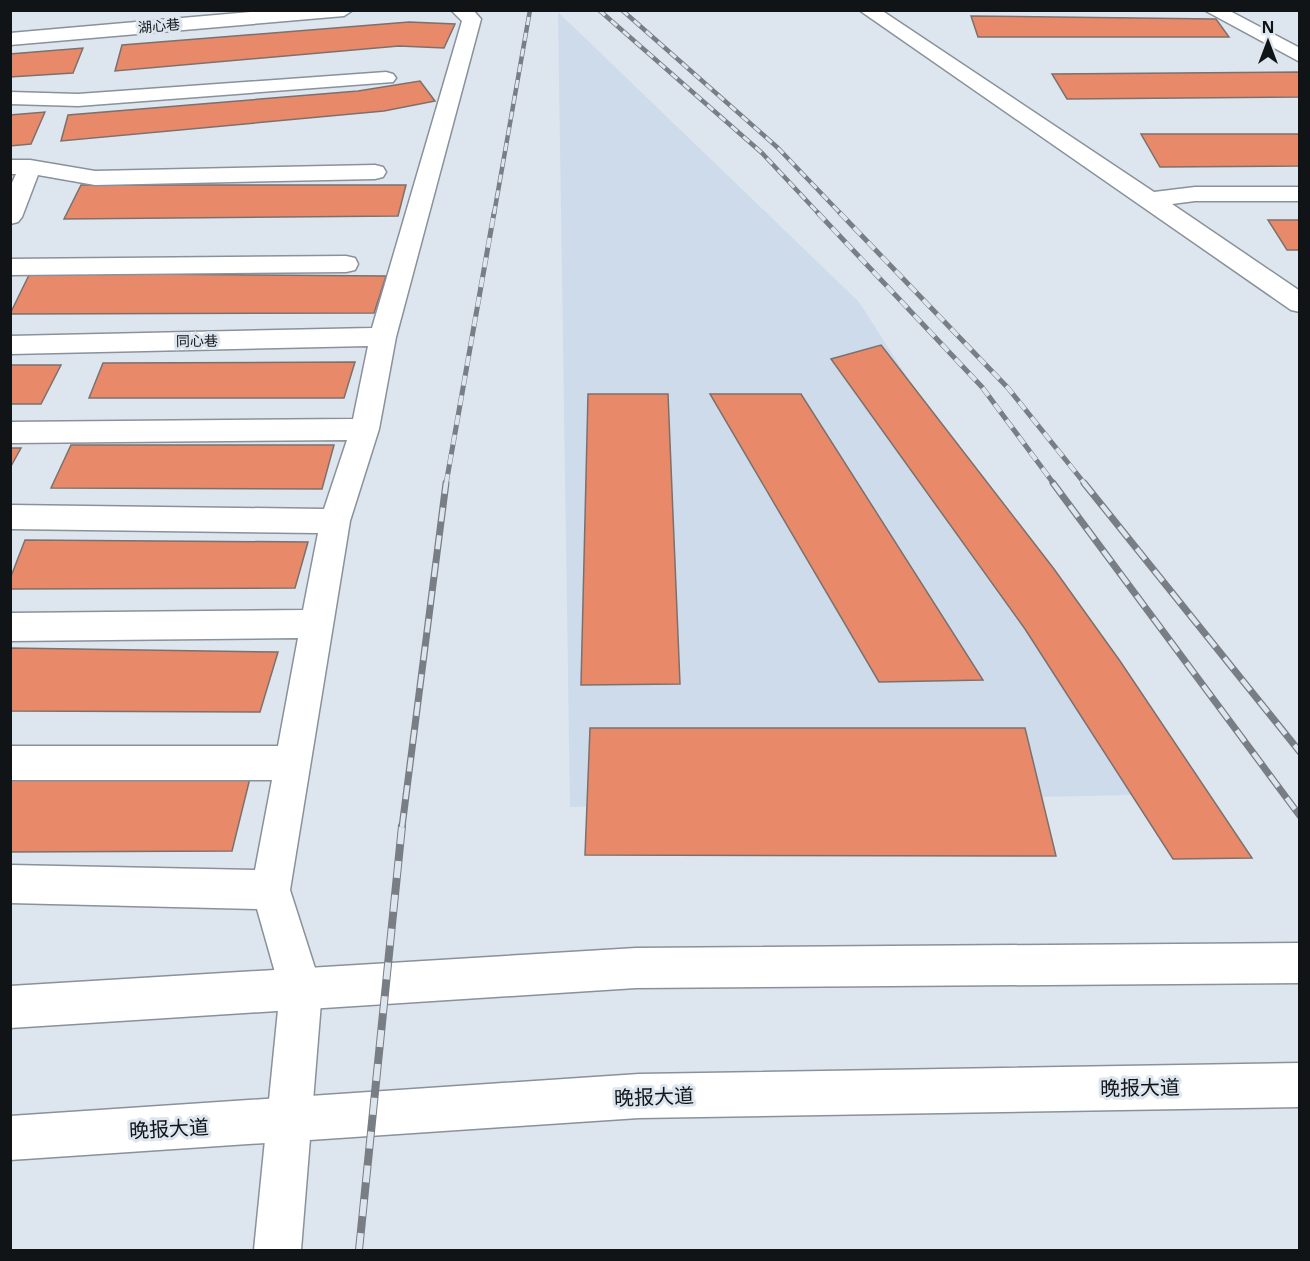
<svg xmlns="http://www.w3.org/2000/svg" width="1310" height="1261" viewBox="0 0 1310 1261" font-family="'Noto Sans','Noto Sans SC',sans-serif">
	<rect width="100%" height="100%" fill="#dde6ef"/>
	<path fill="#cddbea" d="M558,12L859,302L1174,794L570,807Z"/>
	<path fill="#e88a6a" stroke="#7c706c" stroke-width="1.5" d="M971,16L1216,19L1229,37H978Z
		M409,22L455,24L444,48L399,46L115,71L122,45Z
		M83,48L73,73L10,77V54Z
		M1300,72V97L1067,99L1052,74Z
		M420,81L435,101L384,111L61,141L68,115L358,91Z
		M45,112L31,144L10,146V115Z
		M1141,134H1300V166L1160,167Z
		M81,185H406L398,216L64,219Z
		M1268,220H1300V250H1287Z
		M30,273L386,276L374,313L10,314Z
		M881,345L1054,569L1120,661L1252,858L1173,859L1025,629L831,359Z
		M355,362L344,398H89L103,363Z
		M10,365H61L41,404H10Z
		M588,394H668L680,684L581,685Z
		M710,394H801L983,680L879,682Z
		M71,445H334L322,489L51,488Z
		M10,448H21L10,468Z
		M25,540L308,542L295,588L10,589V579Z
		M10,648L278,652L260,712L10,711Z
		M590,728H1025L1056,856L585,855Z
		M251,774L232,851L10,852V777Z"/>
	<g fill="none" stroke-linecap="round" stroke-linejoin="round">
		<g stroke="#89919a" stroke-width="3">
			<path id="street" d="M273,10H353L344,16L10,45V33Z
				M451,10H473L481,19L396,337L379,429L350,521L290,890L322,990L301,1250H254L280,990L257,909L10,903V865L255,870L272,780H10V746H278L298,638L10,641V613L303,610L318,533L10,529V505L324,509L347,440L10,443V422L353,419L368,346L10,354V336L372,328L462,21Z
				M859,10H881L1154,192L1195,187H1300V201H1195L1172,204L1300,291V312L1291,310Z
				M1204,10H1228L1300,48V62Z
				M386,72L393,74L396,78L393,82L78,106L10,104V92L78,94Z
				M10,160H30L95,171L375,165L383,167L386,172L383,177L375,179L95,185L38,175L22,217L18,222L10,224V187L16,174H10Z
				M346,256L355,258L358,264L355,270L346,272L10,275V259Z"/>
		</g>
		<g stroke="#89919a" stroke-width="3">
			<path id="secondary" d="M1300,943V983L636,988L10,1028V986L636,948Z
				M1300,1063V1107L639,1118L10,1160V1116L639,1074Z"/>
		</g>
		<use href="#street" fill="#fff" fill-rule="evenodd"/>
		<use href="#secondary" fill="#fff" fill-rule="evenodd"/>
		<g stroke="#787e84" stroke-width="4.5">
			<path id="rail-far3" d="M599,10L762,153L819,214
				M622,10L778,148L841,214
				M494,214L530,10"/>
		</g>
		<g stroke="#787e84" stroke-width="5">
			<path id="rail-far2" d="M818,213L982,387L1054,484
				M840,213L1008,388L1085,484
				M446,484L494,213"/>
		</g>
		<g stroke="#787e84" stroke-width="7">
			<path id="rail-far1" d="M1053,483L1300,816
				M1084,483L1300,752
				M402,827L446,483"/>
		</g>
		<g stroke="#787e84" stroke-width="8">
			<path id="rail" d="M359,1250L402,826"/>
		</g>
		<use href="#rail-far3" stroke="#dde6ef" stroke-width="3" stroke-dasharray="8" stroke-linecap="butt"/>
		<use href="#rail-far2" stroke="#dde6ef" stroke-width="4" stroke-dasharray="10" stroke-linecap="butt"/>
		<use href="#rail-far1" stroke="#dde6ef" stroke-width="4.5" stroke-dasharray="14" stroke-linecap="butt"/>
		<use href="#rail" stroke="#dde6ef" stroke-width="6" stroke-dasharray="17" stroke-linecap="butt"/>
	</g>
	<g text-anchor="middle" stroke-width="6" stroke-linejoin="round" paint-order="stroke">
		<g font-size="14" fill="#111417" stroke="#dde6ef">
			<text transform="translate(159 26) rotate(-5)" y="5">湖心巷</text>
			<text transform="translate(197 341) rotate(-1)" y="5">同心巷</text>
		</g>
		<g font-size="20" fill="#111417" stroke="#dde6ef">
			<text transform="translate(1140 1088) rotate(-1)" y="7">晚报大道</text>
			<text transform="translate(654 1097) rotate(-2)" y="7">晚报大道</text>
			<text transform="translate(169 1129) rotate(-3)" y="7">晚报大道</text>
		</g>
	</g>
	<rect width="1310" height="1261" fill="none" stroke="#111417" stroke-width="24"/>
	<g transform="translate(1268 42)" stroke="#dde6ef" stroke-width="4.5" paint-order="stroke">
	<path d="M0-4.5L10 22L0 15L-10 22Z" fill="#111417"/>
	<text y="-9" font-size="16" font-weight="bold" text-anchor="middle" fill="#111417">N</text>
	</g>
</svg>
